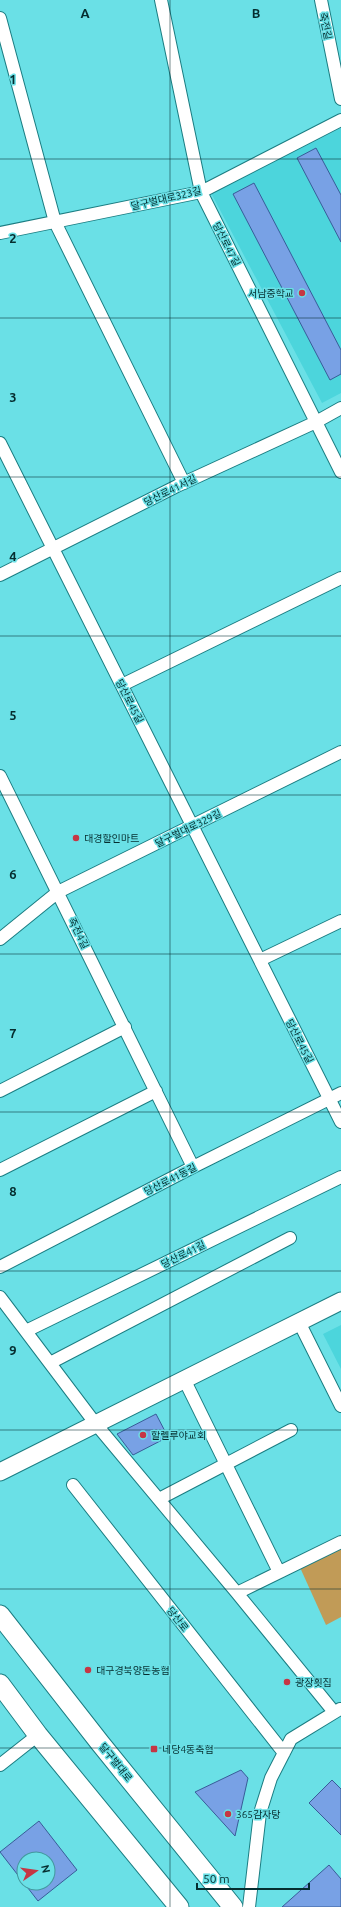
<svg xmlns="http://www.w3.org/2000/svg" width="341" height="1907" viewBox="0 0 341 1907" font-family="Ubuntu,'Noto Sans KR',sans-serif">
	<rect width="100%" height="100%" fill="#6ae0e6"/>
	<path fill="#4cd5dc" d="M341,128V393L322,403L211,193Z
		M341,1325V1369L323,1334Z"/>
	<path fill="#c19b57" d="M341,1542V1617L326,1625L298,1563Z"/>
	<path fill="#78a1e5" stroke="#385c98" fill-rule="evenodd" d="M316,148L341,195V242L297,158Z
		M254,183L341,350V374L330,380L233,194Z
		M156,1414L168,1437L133,1455L117,1434Z
		M241,1770L248,1778L235,1836L195,1792Z
		M332,1780L341,1789V1835L309,1803Z
		M39,1821L77,1870L38,1901L0,1852ZM24,1859H48V1883H24Z
		M329,1865L341,1879V1907H282Z"/>
	<g fill="none" stroke-linecap="round" stroke-linejoin="round">
		<g stroke="#1b7d82" stroke-width="14">
			<path id="street" d="M161,0L201,192L341,472
				M321,0L341,99
				M0,18L55,222L184,483
				M0,233L201,192L341,120
				M0,443L341,1122
				M0,575L177,486L316,422L341,408
				M122,685L341,578
				M0,776L193,1167
				M0,939L58,892L341,752
				M260,960L341,921
				M0,1091L125,1027
				M0,1170L156,1091
				M0,1267L193,1167L341,1093
				M0,1297L95,1423L237,1593L334,1712
				M299,1322L341,1406
				M26,1331L341,1177
				M50,1363L290,1238
				M184,1379L279,1572
				M73,1485L284,1753
				M159,1499L291,1430
				M237,1593L341,1542
				M0,1765L38,1735
				M249,1907L260,1813L271,1778L291,1739L340,1709"/>
		</g>
		<g stroke="#1b7d82" stroke-width="19">
			<path id="secondary" d="M0,1472L341,1301"/>
		</g>
		<g stroke="#1b7d82" stroke-width="21">
			<path id="primary" d="M0,1615L100,1743L233,1907
				M0,1684L38,1735L179,1907"/>
		</g>
		<use href="#street" stroke="#fff" stroke-width="12"/>
		<use href="#secondary" stroke="#fff" stroke-width="17"/>
		<use href="#primary" stroke="#fff" stroke-width="19"/>
	</g>
	<path fill="none" stroke="#052d2f" stroke-width="1" stroke-opacity="0.55" d="M170,0V1907M0,159H341M0,318H341M0,477H341M0,636H341M0,795H341M0,954H341M0,1112H341M0,1271H341M0,1430H341M0,1589H341M0,1748H341"/>
	<g fill="#c63644" stroke="#6ae0e6" stroke-width="1.5">
		<circle cx="302" cy="293" r="4"/>
		<circle cx="76" cy="838" r="4"/>
		<circle cx="143" cy="1435" r="4"/>
		<circle cx="88" cy="1670" r="4"/>
		<circle cx="287" cy="1682" r="4"/>
		<rect x="150" y="1745" width="8" height="8" rx="2"/>
		<circle cx="228" cy="1814" r="4"/>
	</g>
	<g text-anchor="middle" stroke-width="3" stroke-linejoin="round" paint-order="stroke">
		<g font-size="10" fill="#052d2f" stroke="#6ae0e6">
			<text transform="translate(326 26) rotate(78)" y="4">죽전길</text>
			<text transform="translate(166 198) rotate(-13)" y="4">달구벌대로323길</text>
			<text transform="translate(227 244) rotate(63)" y="4">당산로47길</text>
			<text transform="translate(170 490) rotate(-26)" y="4">당산로41서길</text>
			<text transform="translate(130 701) rotate(63)" y="4">당산로45길</text>
			<text transform="translate(188 828) rotate(-26)" y="4">달구벌대로329길</text>
			<text transform="translate(79 933) rotate(64)" y="4">죽전4길</text>
			<text transform="translate(300 1041) rotate(63)" y="4">당산로45길</text>
			<text transform="translate(170 1179) rotate(-27)" y="4">당산로41동길</text>
			<text transform="translate(183 1254) rotate(-26)" y="4">당산로41길</text>
			<text transform="translate(178 1619) rotate(52)" y="4">당산로</text>
			<text transform="translate(116 1762) rotate(51)" y="4">달구벌대로</text>
		</g>
		<g font-size="10" fill="#052d2f" stroke="#6ae0e6" text-anchor="start">
			<text x="294" y="297" text-anchor="end">서남중학교</text>
			<text x="84" y="842">대경할인마트</text>
			<text x="151" y="1439">할렐루야교회</text>
			<text x="96" y="1674">대구경북양돈농협</text>
			<text x="295" y="1686">광장횟집</text>
			<text x="162" y="1753">네당4동축협</text>
			<text x="236" y="1818">365감자탕</text>
		</g>
	</g>
	<g font-size="13" text-anchor="middle" font-weight="bold" fill="#052d2f" stroke="#6ae0e6" stroke-width="3" stroke-linejoin="round" paint-order="stroke">
		<text x="85" y="18">A</text>
		<text x="256" y="18">B</text>
		<text x="13" y="84">1</text>
		<text x="13" y="243">2</text>
		<text x="13" y="402">3</text>
		<text x="13" y="561">4</text>
		<text x="13" y="720">5</text>
		<text x="13" y="879">6</text>
		<text x="13" y="1038">7</text>
		<text x="13" y="1196">8</text>
		<text x="13" y="1355">9</text>
	</g>
	<g transform="translate(36 1871) rotate(77)"><circle r="19" fill="#6ae0e6" stroke="#42989d"/>
	<path d="M0-3L7 15L0 10L-7 15Z" fill="#c63644"/>
	<text y="-6" font-size="11" font-weight="bold" text-anchor="middle" fill="#052d2f">N</text>
	</g>
	<path d="M197 1883v6h112v-6" fill="none" stroke="#052d2f" stroke-width="2"/>
	<text x="203" y="1883" font-size="12" fill="#052d2f" stroke="#6ae0e6" stroke-width="3" paint-order="stroke">50 m</text>
</svg>
